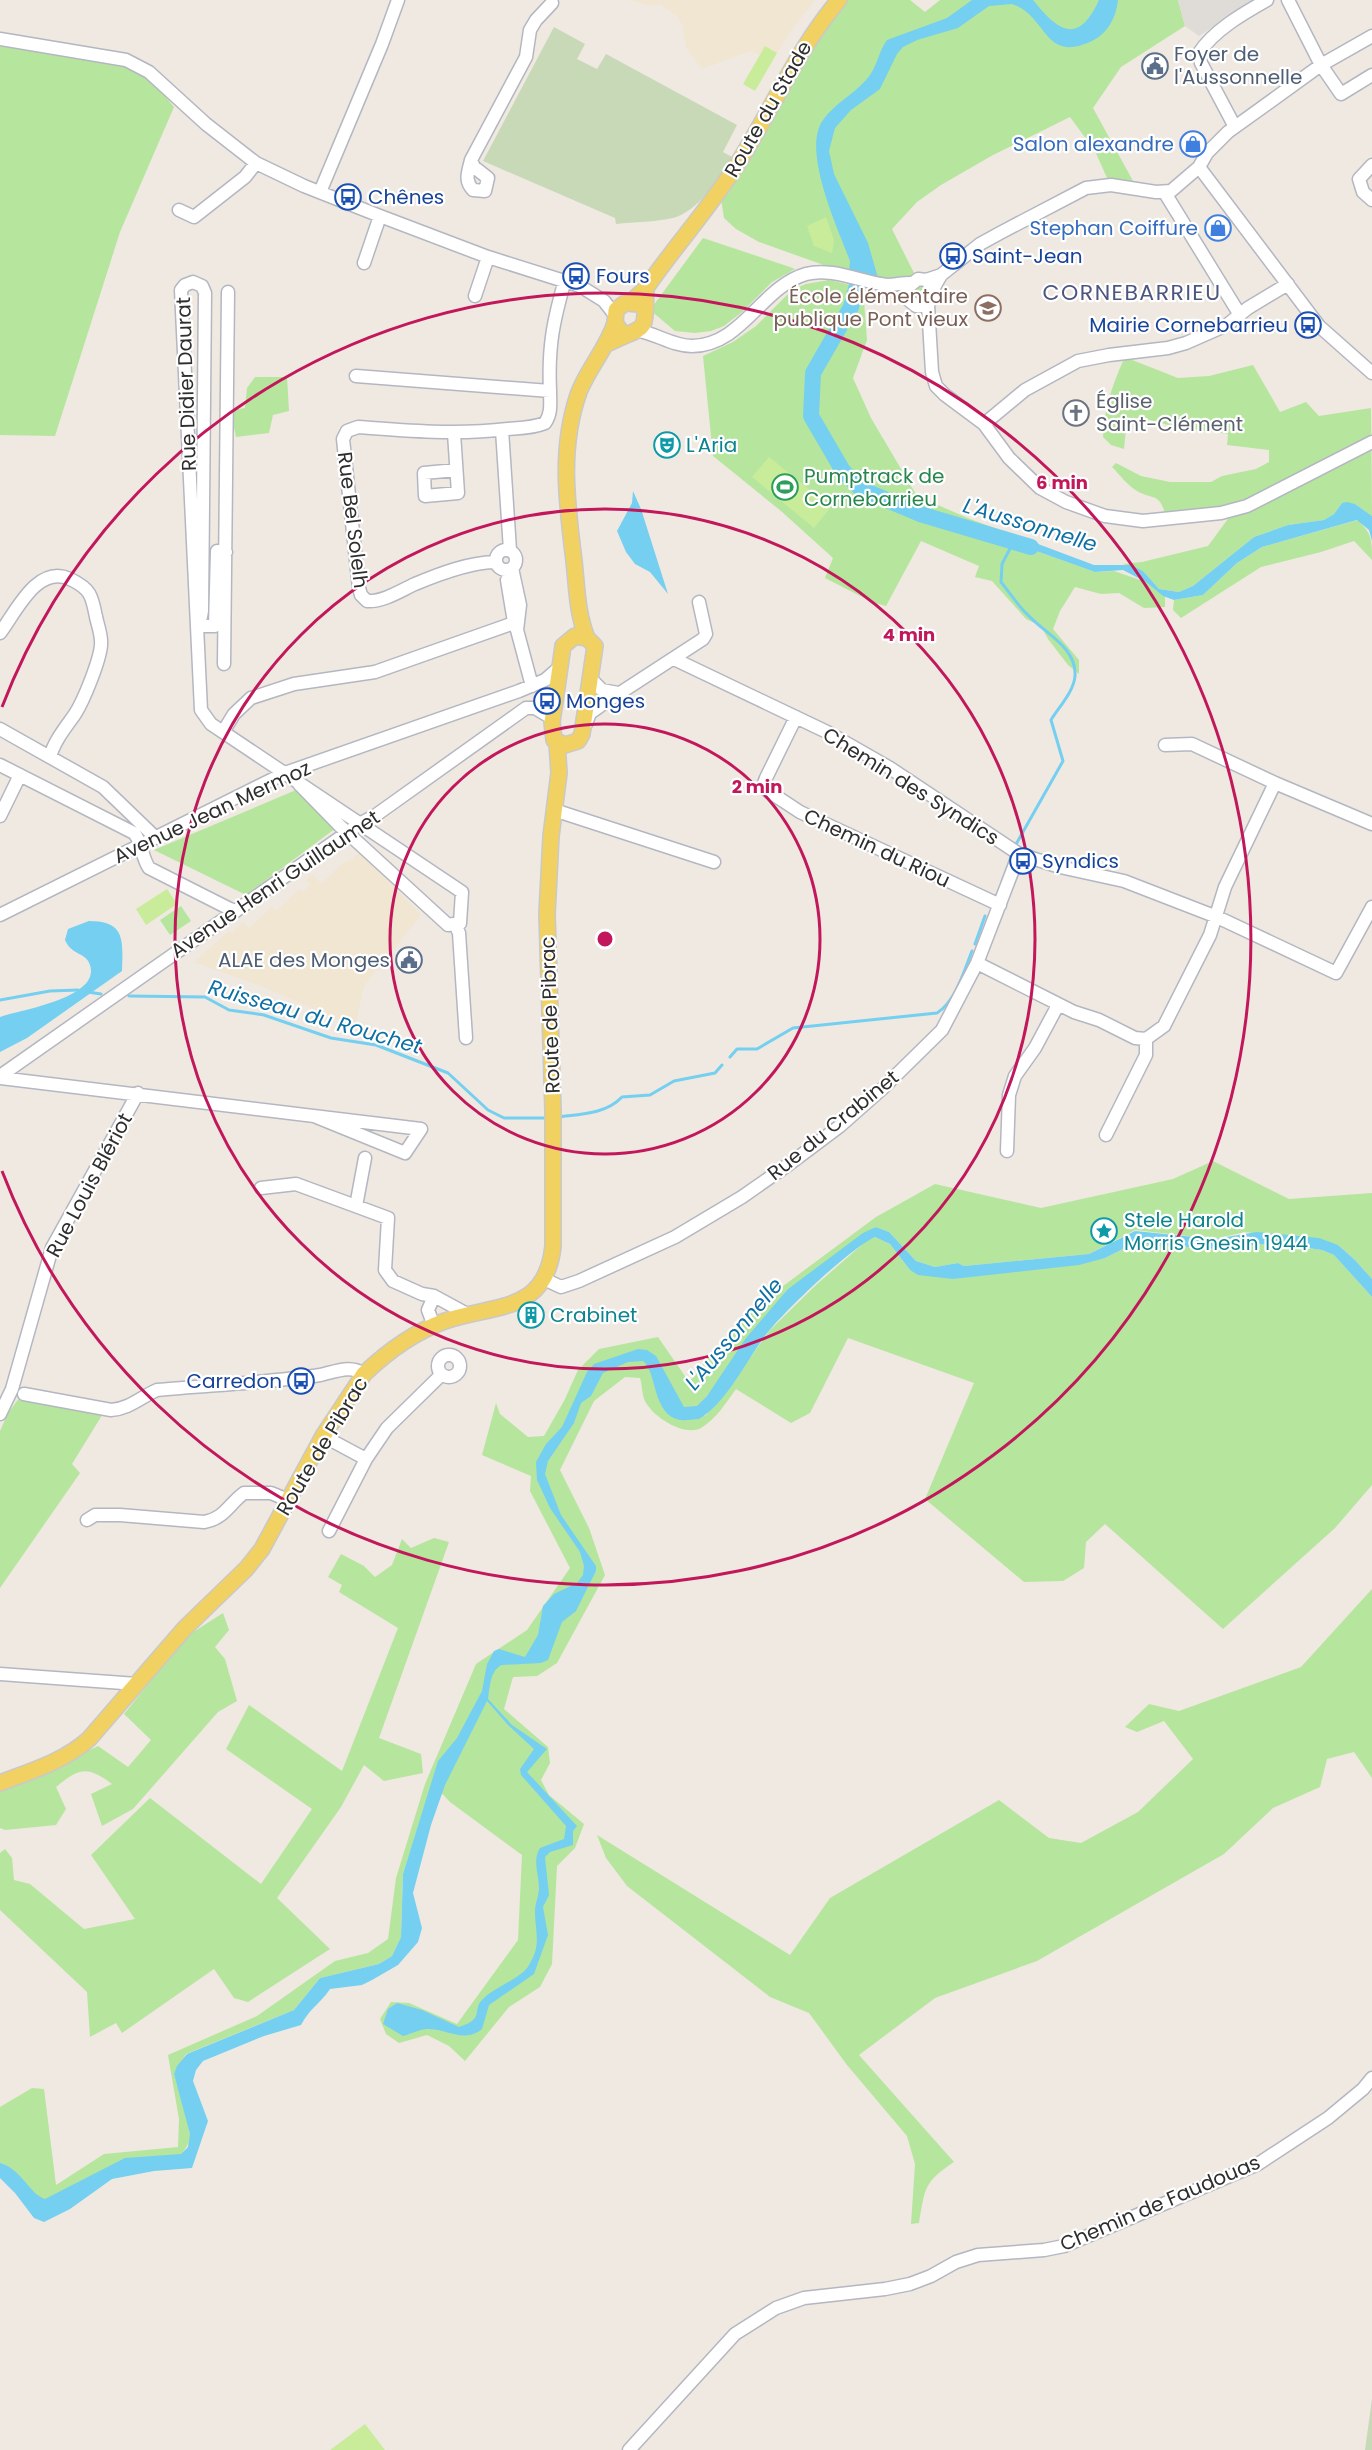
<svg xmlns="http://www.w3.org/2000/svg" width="1372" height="2450" viewBox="0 0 1372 2450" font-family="Poppins,sans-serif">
	<rect width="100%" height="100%" fill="#efe9e1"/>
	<path fill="#f0e6d1" d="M632,0H815L792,29L777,53L765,47L760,55L750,51L702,69L686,47L683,26L677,16L660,4L650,6Z
		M361,852L421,915L364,986L355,1027L261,986L194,962L229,931L232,933L243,922L249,928L272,907L276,911L300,889L303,892L310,885L306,880L312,874L321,884L344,862L355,859L354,857Z"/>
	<path fill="#b6e59e" d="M848,0H910L925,12L940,0H1178L1185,26L1121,67L1093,108L1133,181L1107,178L1095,151L1070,117L993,155L941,185L917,202L892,229L914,273L905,280L894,281L835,269L759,242L736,229L724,218L721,199L822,30Z
		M0,44C38,50 104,54 137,71C152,78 163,94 174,107L120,232L55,436L0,435Z
		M703,238L790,267L795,269L772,282L742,312L724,326L711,331L695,333L675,331L650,310Z
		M829,280L863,288L867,340L853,378L871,418L917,496L970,519L1014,535L1011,542L1095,572L1114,571L1146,582L1165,597V607L1144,608L1119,593L1101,594L1075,587L1060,611L1053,629L1079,660V674L1068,665L1048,639L1041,626L1026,619L992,581L975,577L979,566L921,541L886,606L872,602L825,578L833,558L781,511L713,456L703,356L733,342L756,326L792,290L806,284Z
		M921,285L927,289L928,293L924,299L917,300L912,294L916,291L914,287Z
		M1127,358L1178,378L1209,376L1253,365L1280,412L1306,402L1319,416L1371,408L1372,516L1355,504L1342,503L1334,514L1324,520L1288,525L1254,537L1193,586L1179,592L1159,589L1143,571L1123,564L1142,562L1208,546L1230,516L1219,509L1165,514C1160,493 1153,500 1137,491C1128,486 1120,475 1112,467L1116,463L1141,476L1170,482H1211L1222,476L1256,469L1269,462V450L1227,445L1228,434L1172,426L1139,417L1131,421L1126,429L1124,449L1111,445L1103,437C1104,409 1112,386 1123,361Z
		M255,377H287L289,411L273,415L269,433L236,437L232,418L233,410L245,408L247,388Z
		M1358,520C1372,534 1372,540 1372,560L1354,541L1321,552L1261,567L1181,618L1173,610L1174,600L1203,595L1237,563L1262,547Z
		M296,790L336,828L246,895L154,850Z
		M181,906L191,921L170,935L160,920Z
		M1213,1161L1289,1199L1372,1193V1279L1355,1260L1338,1245L1245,1232L1214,1239L1135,1230L1089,1254L964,1266L958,1263L935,1267L916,1261L889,1232L876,1227L788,1289L707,1396L698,1406L705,1416L726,1392L769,1331L816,1285L865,1242L875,1237L890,1244L910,1270L953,1279L1105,1258L1135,1243L1216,1249L1275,1243L1322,1250L1334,1255L1372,1297V1485L1335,1528L1223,1629L1105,1524L1086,1542L1084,1568L1063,1581L1024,1582L925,1499L974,1383L848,1338L810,1413L791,1423L736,1389C726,1403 716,1419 701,1428C684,1437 653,1417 645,1401C642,1395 642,1384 640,1378L625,1377L594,1401L560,1470L589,1528L605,1575L557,1663L537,1676L513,1677L504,1709L548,1747L550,1763L541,1780L549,1795L584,1824L575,1848L557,1866L552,1964L540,1987L509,2007L465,2061L449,2046L427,2035L399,2043L386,2034L380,2019L391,2002L409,2003L457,2024L518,1940L522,1855L450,1802L432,1783L403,1874L401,1937L392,1956L379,1964L320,1978L294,2010L186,2054L174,2074C178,2089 191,2123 190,2137C189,2147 182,2150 180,2159L121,2166L50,2202L34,2201L0,2172V2107L32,2088L44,2089L56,2185L104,2154L178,2147L179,2119L168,2055L257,2016L335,1961L368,1953L388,1939L396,1878L425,1784L476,1664L527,1630L570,1568L530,1491L531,1476L482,1455L496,1403L500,1414L528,1437L544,1436L564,1401L578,1370L599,1349L658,1337L689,1382L744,1315L876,1217L935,1184L1041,1208L1173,1179Z
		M20,1397L104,1412L72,1464L80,1473L0,1588V1431L8,1413Z
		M434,1538L449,1542L379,1738L421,1754L423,1773L384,1781L364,1765L341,1807L277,1898L330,1949L248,2002L234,1998L214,1969L122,2033L116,2023L90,2037L87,1992L0,1910V1853L5,1849L12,1858L14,1880L30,1884L84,1929L135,1919L91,1855L150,1798L261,1884L312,1809L226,1749L249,1705L342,1771L398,1628L339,1592L342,1585L328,1577L341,1554L364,1566L375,1577L392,1565L402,1539L411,1548Z
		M1372,1589V1778L1354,1752L1327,1759L1320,1787L1273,1808L1224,1854L1037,1961L935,1998L859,2055L954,2162C924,2182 925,2188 919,2223L911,2224L915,2164L907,2136L847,2065L809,2013L770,1997L627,1886L606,1858L597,1835L790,1955L830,1898L999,1800L1049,1838L1081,1843L1138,1812L1193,1759L1164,1721L1137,1732L1125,1727L1149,1704L1179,1711L1301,1667Z
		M223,1613L229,1630L215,1647L225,1659L237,1701L218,1712L133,1809L102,1826L91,1794L112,1784C87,1765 79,1768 56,1787L66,1809L56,1825L5,1830L0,1828V1790L38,1775L98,1746L128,1767L151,1740L124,1714L187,1636Z"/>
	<path fill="#c8d9b8" d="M554,27L585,44L577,59L597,69L606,54L737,125L723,152L732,157C719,178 699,211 673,218C655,222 635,222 616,224L615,218L483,161Z
		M1372,2399V2450H1365Z"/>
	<path fill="#c9ec9a" d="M765,46L777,53L755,91L743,84Z
		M826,217L834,240L832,253L814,246L807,226Z
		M769,457L831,507L814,528L752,477Z
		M167,889L177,904L146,925L136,909Z
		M365,2424L385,2450H330Z"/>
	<path fill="#dfdcd8" d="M1178,0H1254L1199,36L1185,26Z"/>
	<path fill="#75cff0" d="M972,0H1033C1058,31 1078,46 1099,0H1118C1116,18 1108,33 1092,41C1043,64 1048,16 1012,4L989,6L958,28L917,40L903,47L897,54L880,89L851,110L835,128L829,151L834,174L868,243L878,278L849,273L850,261C838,229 801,150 823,120C835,103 853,95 866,80C877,69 878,52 887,40L947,18Z
		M633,491L641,509L668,594L650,572L635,564L626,552L617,531L632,503Z
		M1347,502L1355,504L1372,516V541L1369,530L1357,520L1262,547L1237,563L1203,595L1174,600L1163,596L1146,582L1123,570L1095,572L1011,542L1014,535L1094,565H1130L1143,571L1159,589L1179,592L1193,586L1254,537L1288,525L1324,520L1334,514L1342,503Z
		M89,921C125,921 123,939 122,971L27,1038L0,1052V1017C19,1010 101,998 90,965C86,952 72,956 65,940L68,929Z
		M876,1227L889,1232L916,1261L935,1267L958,1263L964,1266L1089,1254L1135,1231L1214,1239L1257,1232L1319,1238L1338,1245L1355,1260L1372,1279V1297L1334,1255L1322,1250L1275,1243L1216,1249L1135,1243L1105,1258L1079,1265L953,1279L918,1275L910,1270L890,1244L875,1237C848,1250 788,1308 768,1332C747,1358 728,1402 699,1419C693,1419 686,1421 680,1420C652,1415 657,1371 643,1361L628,1362L603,1373L591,1396L581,1403L574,1423L548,1461L545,1474L561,1515L596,1566V1571L576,1611L562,1622L548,1660L541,1663L502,1665C490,1670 490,1687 488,1699L512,1725L547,1749L527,1772L577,1826L573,1831V1845L550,1852L545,1857L549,1895L543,1907L548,1935L534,1974L489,2005L482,2029C464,2044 446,2028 426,2029C419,2030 410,2034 403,2036L383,2024L388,2009L397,2003L422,2010L459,2027C487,2018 470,2010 484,1998C495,1987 522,1978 529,1965C542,1944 535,1933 535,1911C535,1903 539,1896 539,1888C539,1874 532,1861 540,1848L564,1839L566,1826L521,1775L520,1769L534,1749L508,1725L487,1701L445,1785L431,1825L413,1893L422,1928L418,1942L398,1965L372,1980L362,1985L330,1989C320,2004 310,2008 301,2025L264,2036L203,2061L196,2070L193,2081L208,2121L192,2168L154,2171L112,2179L70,2209L44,2222L34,2218L15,2193L0,2178V2163C23,2170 29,2194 45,2199L125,2158L181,2154L188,2147L190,2134L174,2074L177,2066L187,2054L294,2010L320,1978L379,1964L392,1956L401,1937L403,1874L438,1761L457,1738L482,1691L487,1664L494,1651L499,1649L525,1657L538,1635L543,1606L554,1594L577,1583L583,1575L584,1566L580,1552L550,1508L537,1480L536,1462L546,1444L562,1427L587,1372L594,1364L638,1349L647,1350L656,1356L684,1407L697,1406L707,1396L746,1338L788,1289L863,1233Z"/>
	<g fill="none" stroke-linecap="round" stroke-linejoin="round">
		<path stroke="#75cff0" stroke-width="3" d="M1014,541L1002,564L1001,582C1010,593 1018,606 1028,615C1044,633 1077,647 1075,676C1074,691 1059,707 1051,720L1063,761L1015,846
			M1002,882L1013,852
			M975,944L985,916
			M88,992L101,994
			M129,996L205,997L229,1010L264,1015L331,1038L376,1045L448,1073L488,1110L504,1118H547
			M0,1000L50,991L78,990
			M730,1057L737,1049H757L793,1028L937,1013C956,1001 964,971 972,951
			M558,1117C581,1114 606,1114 622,1097L650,1095L674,1081L715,1073L722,1065"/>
		<path stroke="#75cff0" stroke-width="16" d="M863,264L851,307L813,373L811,416L843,471L861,489L920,514L1031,547"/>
		<g stroke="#b4b7c1" stroke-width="15">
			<path id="minor" d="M1288,0L1321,65L1341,94L1372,75
				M0,39L126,60L149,72L206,124L256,163L304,186L380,216L488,257L580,286L604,301L615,315
				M1235,127L1201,63L1199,53C1214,30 1244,13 1267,0
				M471,160L474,167L488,178L485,191L473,190C464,180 468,173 471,160L526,57L530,30L536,20L552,3
				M1372,165L1359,179L1363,192L1372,200
				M1199,167L1319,326L1372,373
				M320,192L382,44L398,0
				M1165,193L1240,315
				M179,210L194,217L245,177L256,163
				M364,263L380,216
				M926,280L941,275L980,244L1000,233L1086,188L1111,185L1156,192L1171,191L1199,167L1207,153L1228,132L1321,65L1372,36
				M934,289L926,280L918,279L907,288L906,298L916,306C930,308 932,300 934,289C935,284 939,279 941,275
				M475,296L488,257
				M928,305L932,372L936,386L945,395L984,424L1009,458L1040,488L1066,502L1105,516L1143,521L1221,513L1247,506L1372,442
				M639,331C657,334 673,346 692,346C743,345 761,287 806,274C832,267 861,282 887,285C894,285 902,283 910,283
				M356,376L550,391
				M984,424L1025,390L1078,361L1109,355L1168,348L1186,343L1227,325L1248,308L1288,284
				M502,430L510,550
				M454,433L458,493L425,496L424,473L456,470
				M496 560a10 10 0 1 1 20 0a10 10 0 1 1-20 0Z
				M496,562C470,562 439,574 415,584C400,591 383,602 367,601L361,595L359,588L343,439L347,431L358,427C408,431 457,435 508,429C521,428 533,428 545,423C552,413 550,403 550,391C548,347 553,322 565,280
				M512,568L520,605L517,630
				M507,580L514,622
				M199,626L202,611L205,293L202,286L193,282L185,285L181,290L201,710L211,724L462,892L460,923L448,925L340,826L299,784
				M199,626H215L217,551L226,552
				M0,633C16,612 37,564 70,579C91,589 92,596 96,617C98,626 102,636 101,645C100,660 84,700 75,714C66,727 54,741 50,757
				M674,659L827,732L890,768L1019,854L1060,867L1124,881L1217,917L1336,973L1372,907
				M224,664L228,292
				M591,679L602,690L618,693
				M796,717L766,778L763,786L765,789L800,812L1000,905
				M586,724L590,713L600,706L703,639L706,634L699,602
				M0,729L103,787L156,838
				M223,732L234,714L251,698L294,684L375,672L511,624L515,625L517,630L532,686
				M0,765L134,833C143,844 141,856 149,868L230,909L236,911
				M1275,783L1372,824
				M554,810L714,862
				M0,816L20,775
				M0,915L285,773L519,691L545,680L560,667
				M455,924L459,933L466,1038
				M977,963L1074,1012L1099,1020L1135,1038L1146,1039L1164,1026L1210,935L1225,887L1275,783L1192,744L1165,745
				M0,1076L361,823L376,815L526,708H535L552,718
				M0,1078L421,1129L405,1153L314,1116
				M1106,1135L1146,1055V1039
				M1007,1151L1009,1095L1015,1076L1035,1048L1058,1005
				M261,1188L296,1184L388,1218L385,1270L393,1281L422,1294L434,1296L469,1315
				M356,1206L365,1158
				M544,1279L561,1287L579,1281L675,1237L742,1197L792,1162L840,1126L883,1088L942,1030L977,963L1019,854
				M434,1326L428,1310L434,1296
				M438 1366a11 11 0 1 1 22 0a11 11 0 1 1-22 0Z
				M24,1394L111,1410C129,1409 141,1397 157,1390C211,1385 266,1383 320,1375C335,1372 350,1364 364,1374
				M0,1414L12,1389L52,1248L138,1093
				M323,1436L366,1459L329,1531
				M366,1459L387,1428L441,1375
				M87,1520L95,1515H120L204,1522C224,1519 229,1504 244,1493H271L288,1500
				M0,1674L137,1684
				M629,2450L735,2334L776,2308L804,2298L885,2289L910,2284L931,2276L956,2262L978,2255L1044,2250L1064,2246L1258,2164L1328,2118L1363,2089L1372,2078"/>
		</g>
		<g stroke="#c9c9c9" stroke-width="18">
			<path id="major" d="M631,302L646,288C677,243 715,202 743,155C775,103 799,47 839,0
				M620,330L615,323L616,310L625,303L639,304
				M609,343C650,323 644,336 646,288
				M575,636L587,638L595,646L582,734L578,741L565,745L554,740L552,722L563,646Z
				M587,638C577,613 577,588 574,561C567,504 559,448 579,392C589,367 607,348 615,323
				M0,1783C31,1771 63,1762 89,1739L185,1628L246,1569L262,1549L323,1436L364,1374C388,1351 414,1332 445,1321C494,1304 546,1314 553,1246V1111L547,914L551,836L559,773L557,743"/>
		</g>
		<use href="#minor" stroke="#fff" stroke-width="12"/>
		<use href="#major" stroke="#f2d163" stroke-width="15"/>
	</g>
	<g fill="none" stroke="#c2185b" stroke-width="3">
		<circle cx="605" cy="939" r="215"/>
		<circle cx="605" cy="939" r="430"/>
		<path d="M2 707A646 646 0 1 1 2 1171"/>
	</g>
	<defs>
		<g id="civic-ring" transform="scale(1.35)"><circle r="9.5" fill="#fff" stroke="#5c6f8a" stroke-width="1.5"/><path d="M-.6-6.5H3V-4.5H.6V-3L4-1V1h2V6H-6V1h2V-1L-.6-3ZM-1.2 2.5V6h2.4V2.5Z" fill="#5c6f8a"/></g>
		<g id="shop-ring" transform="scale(1.35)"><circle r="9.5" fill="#fff" stroke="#3f7fe0" stroke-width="1.5"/><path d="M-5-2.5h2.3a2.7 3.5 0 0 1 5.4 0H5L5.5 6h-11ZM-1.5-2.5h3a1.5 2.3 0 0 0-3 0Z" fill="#3f7fe0"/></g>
		<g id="bus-ring" transform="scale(1.35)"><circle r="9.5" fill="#fff" stroke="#1a4fb4" stroke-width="1.5"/><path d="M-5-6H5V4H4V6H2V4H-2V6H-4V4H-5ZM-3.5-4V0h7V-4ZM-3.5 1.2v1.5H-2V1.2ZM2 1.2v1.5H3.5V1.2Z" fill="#1a4fb4"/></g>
		<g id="school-ring" transform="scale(1.35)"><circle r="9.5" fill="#fff" stroke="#8d6e63" stroke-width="1.5"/><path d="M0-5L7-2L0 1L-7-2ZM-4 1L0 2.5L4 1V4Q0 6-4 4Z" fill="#8d6e63"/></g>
		<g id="church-ring" transform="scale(1.35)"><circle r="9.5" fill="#fff" stroke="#6b7280" stroke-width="1.5"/><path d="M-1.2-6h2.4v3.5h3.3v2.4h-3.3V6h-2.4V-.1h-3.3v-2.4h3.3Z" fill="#6b7280"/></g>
		<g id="theatre-ring" transform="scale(1.35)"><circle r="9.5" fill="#fff" stroke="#0f9aa8" stroke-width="1.5"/><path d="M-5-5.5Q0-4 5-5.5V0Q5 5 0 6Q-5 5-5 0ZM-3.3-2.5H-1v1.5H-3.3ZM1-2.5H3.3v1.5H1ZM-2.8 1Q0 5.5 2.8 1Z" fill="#0f9aa8"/></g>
		<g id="stadium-ring" transform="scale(1.35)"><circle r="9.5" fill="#fff" stroke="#2e9e5b" stroke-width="1.5"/><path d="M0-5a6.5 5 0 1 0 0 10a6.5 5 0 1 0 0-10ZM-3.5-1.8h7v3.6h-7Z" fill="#2e9e5b"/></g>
		<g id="sight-ring" transform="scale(1.35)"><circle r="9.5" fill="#fff" stroke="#0f9aa8" stroke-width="1.5"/><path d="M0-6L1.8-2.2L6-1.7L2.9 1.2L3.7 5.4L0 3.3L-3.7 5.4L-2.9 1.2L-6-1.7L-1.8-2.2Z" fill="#0f9aa8"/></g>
		<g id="building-ring" transform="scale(1.35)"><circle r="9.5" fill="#fff" stroke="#0f9aa8" stroke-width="1.5"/><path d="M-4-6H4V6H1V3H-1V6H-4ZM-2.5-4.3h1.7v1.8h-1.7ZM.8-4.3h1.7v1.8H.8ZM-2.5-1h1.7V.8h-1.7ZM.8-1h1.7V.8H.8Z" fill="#0f9aa8"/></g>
	</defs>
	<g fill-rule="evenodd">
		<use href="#civic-ring" x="1155" y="66"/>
		<use href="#shop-ring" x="1193" y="144"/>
		<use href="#bus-ring" x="348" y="197"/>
		<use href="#shop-ring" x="1218" y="228"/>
		<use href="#bus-ring" x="953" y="256"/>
		<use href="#bus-ring" x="576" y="276"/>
		<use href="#school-ring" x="988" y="308"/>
		<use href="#bus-ring" x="1308" y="325"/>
		<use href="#church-ring" x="1076" y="413"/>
		<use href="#theatre-ring" x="667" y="445"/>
		<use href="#stadium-ring" x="785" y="487"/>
		<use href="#bus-ring" x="547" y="701"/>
		<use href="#bus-ring" x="1023" y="861"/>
		<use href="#civic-ring" x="409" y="960"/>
		<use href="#sight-ring" x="1104" y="1231"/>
		<use href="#building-ring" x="531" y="1315"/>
		<use href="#bus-ring" x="301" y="1381"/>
	</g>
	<g text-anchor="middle" stroke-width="4.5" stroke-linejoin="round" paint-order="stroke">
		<g font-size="20" fill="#4e5e75" stroke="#fff" text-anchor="start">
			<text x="1174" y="61">Foyer de<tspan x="1174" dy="23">l'Aussonnelle</tspan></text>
			<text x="390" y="967" text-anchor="end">ALAE des Monges</text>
		</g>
		<g font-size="20" fill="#2e2e2e" stroke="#fff">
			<text transform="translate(768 109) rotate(-60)" y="7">Route du Stade</text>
			<text transform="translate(186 384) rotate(-92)" y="7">Rue Didier Daurat</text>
			<text transform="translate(353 520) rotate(83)" y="7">Rue Bel Solelh</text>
			<text transform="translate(911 786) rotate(32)" y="7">Chemin des Syndics</text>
			<text transform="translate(212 812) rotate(-25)" y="7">Avenue Jean Mermoz</text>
			<text transform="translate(877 848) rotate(25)" y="7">Chemin du Riou</text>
			<text transform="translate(275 884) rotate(-34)" y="7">Avenue Henri Guillaumet</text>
			<text transform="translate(550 1015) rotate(-92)" y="7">Route de Pibrac</text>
			<text transform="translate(833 1125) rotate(-39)" y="7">Rue du Crabinet</text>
			<text transform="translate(89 1185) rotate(-62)" y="7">Rue Louis Blériot</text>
			<text transform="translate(322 1446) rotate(-59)" y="7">Route de Pibrac</text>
			<text transform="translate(1160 2203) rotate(-23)" y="7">Chemin de Faudouas</text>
		</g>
		<g font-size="20" fill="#366cbe" stroke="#fff" text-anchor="end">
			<text x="1174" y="151">Salon alexandre</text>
			<text x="1198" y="235">Stephan Coiffure</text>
		</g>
		<g font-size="20" fill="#164399" stroke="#fff" text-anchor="start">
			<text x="368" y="204">Chênes</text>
			<text x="972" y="263">Saint-Jean</text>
			<text x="596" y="283">Fours</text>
			<text x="1288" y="332" text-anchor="end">Mairie Cornebarrieu</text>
			<text x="566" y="708">Monges</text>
			<text x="1042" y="868">Syndics</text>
			<text x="282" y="1388" text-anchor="end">Carredon</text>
		</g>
		<g font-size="20" fill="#785e54" stroke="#fff" text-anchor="end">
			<text x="968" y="303">École élémentaire<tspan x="968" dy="23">publique Pont vieux</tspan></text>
		</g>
		<g font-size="20" fill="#5b616d" stroke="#fff" text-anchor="start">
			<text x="1096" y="408">Église<tspan x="1096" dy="23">Saint-Clément</tspan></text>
		</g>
		<g font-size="20" fill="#0d838f" stroke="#fff" text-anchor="start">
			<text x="686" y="452">L'Aria</text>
			<text x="1124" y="1227">Stele Harold<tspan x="1124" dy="23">Morris Gnesin 1944</tspan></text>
			<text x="550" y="1322">Crabinet</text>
		</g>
		<g font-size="20" fill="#27864d" stroke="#fff" text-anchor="start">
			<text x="804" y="483">Pumptrack de<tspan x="804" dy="23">Cornebarrieu</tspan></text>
		</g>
		<g font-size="21" font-style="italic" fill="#0d6fa3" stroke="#fff">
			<text transform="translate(1030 525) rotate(17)" y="7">L'Aussonnelle</text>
			<text transform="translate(315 1017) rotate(16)" y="7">Ruisseau du Rouchet</text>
			<text transform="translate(734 1334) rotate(-50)" y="7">L'Aussonnelle</text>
		</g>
		<g font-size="22" letter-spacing="1.5" fill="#4d5680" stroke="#fff">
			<text x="1132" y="300">CORNEBARRIEU</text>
		</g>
	</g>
	<circle cx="605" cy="939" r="9" fill="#c2185b" stroke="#fff" stroke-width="3"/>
	<g font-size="18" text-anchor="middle" font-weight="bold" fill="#c2185b" stroke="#fff" stroke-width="4.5" stroke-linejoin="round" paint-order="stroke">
		<text x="1062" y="489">6 min</text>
		<text x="909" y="641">4 min</text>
		<text x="757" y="793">2 min</text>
	</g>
</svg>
